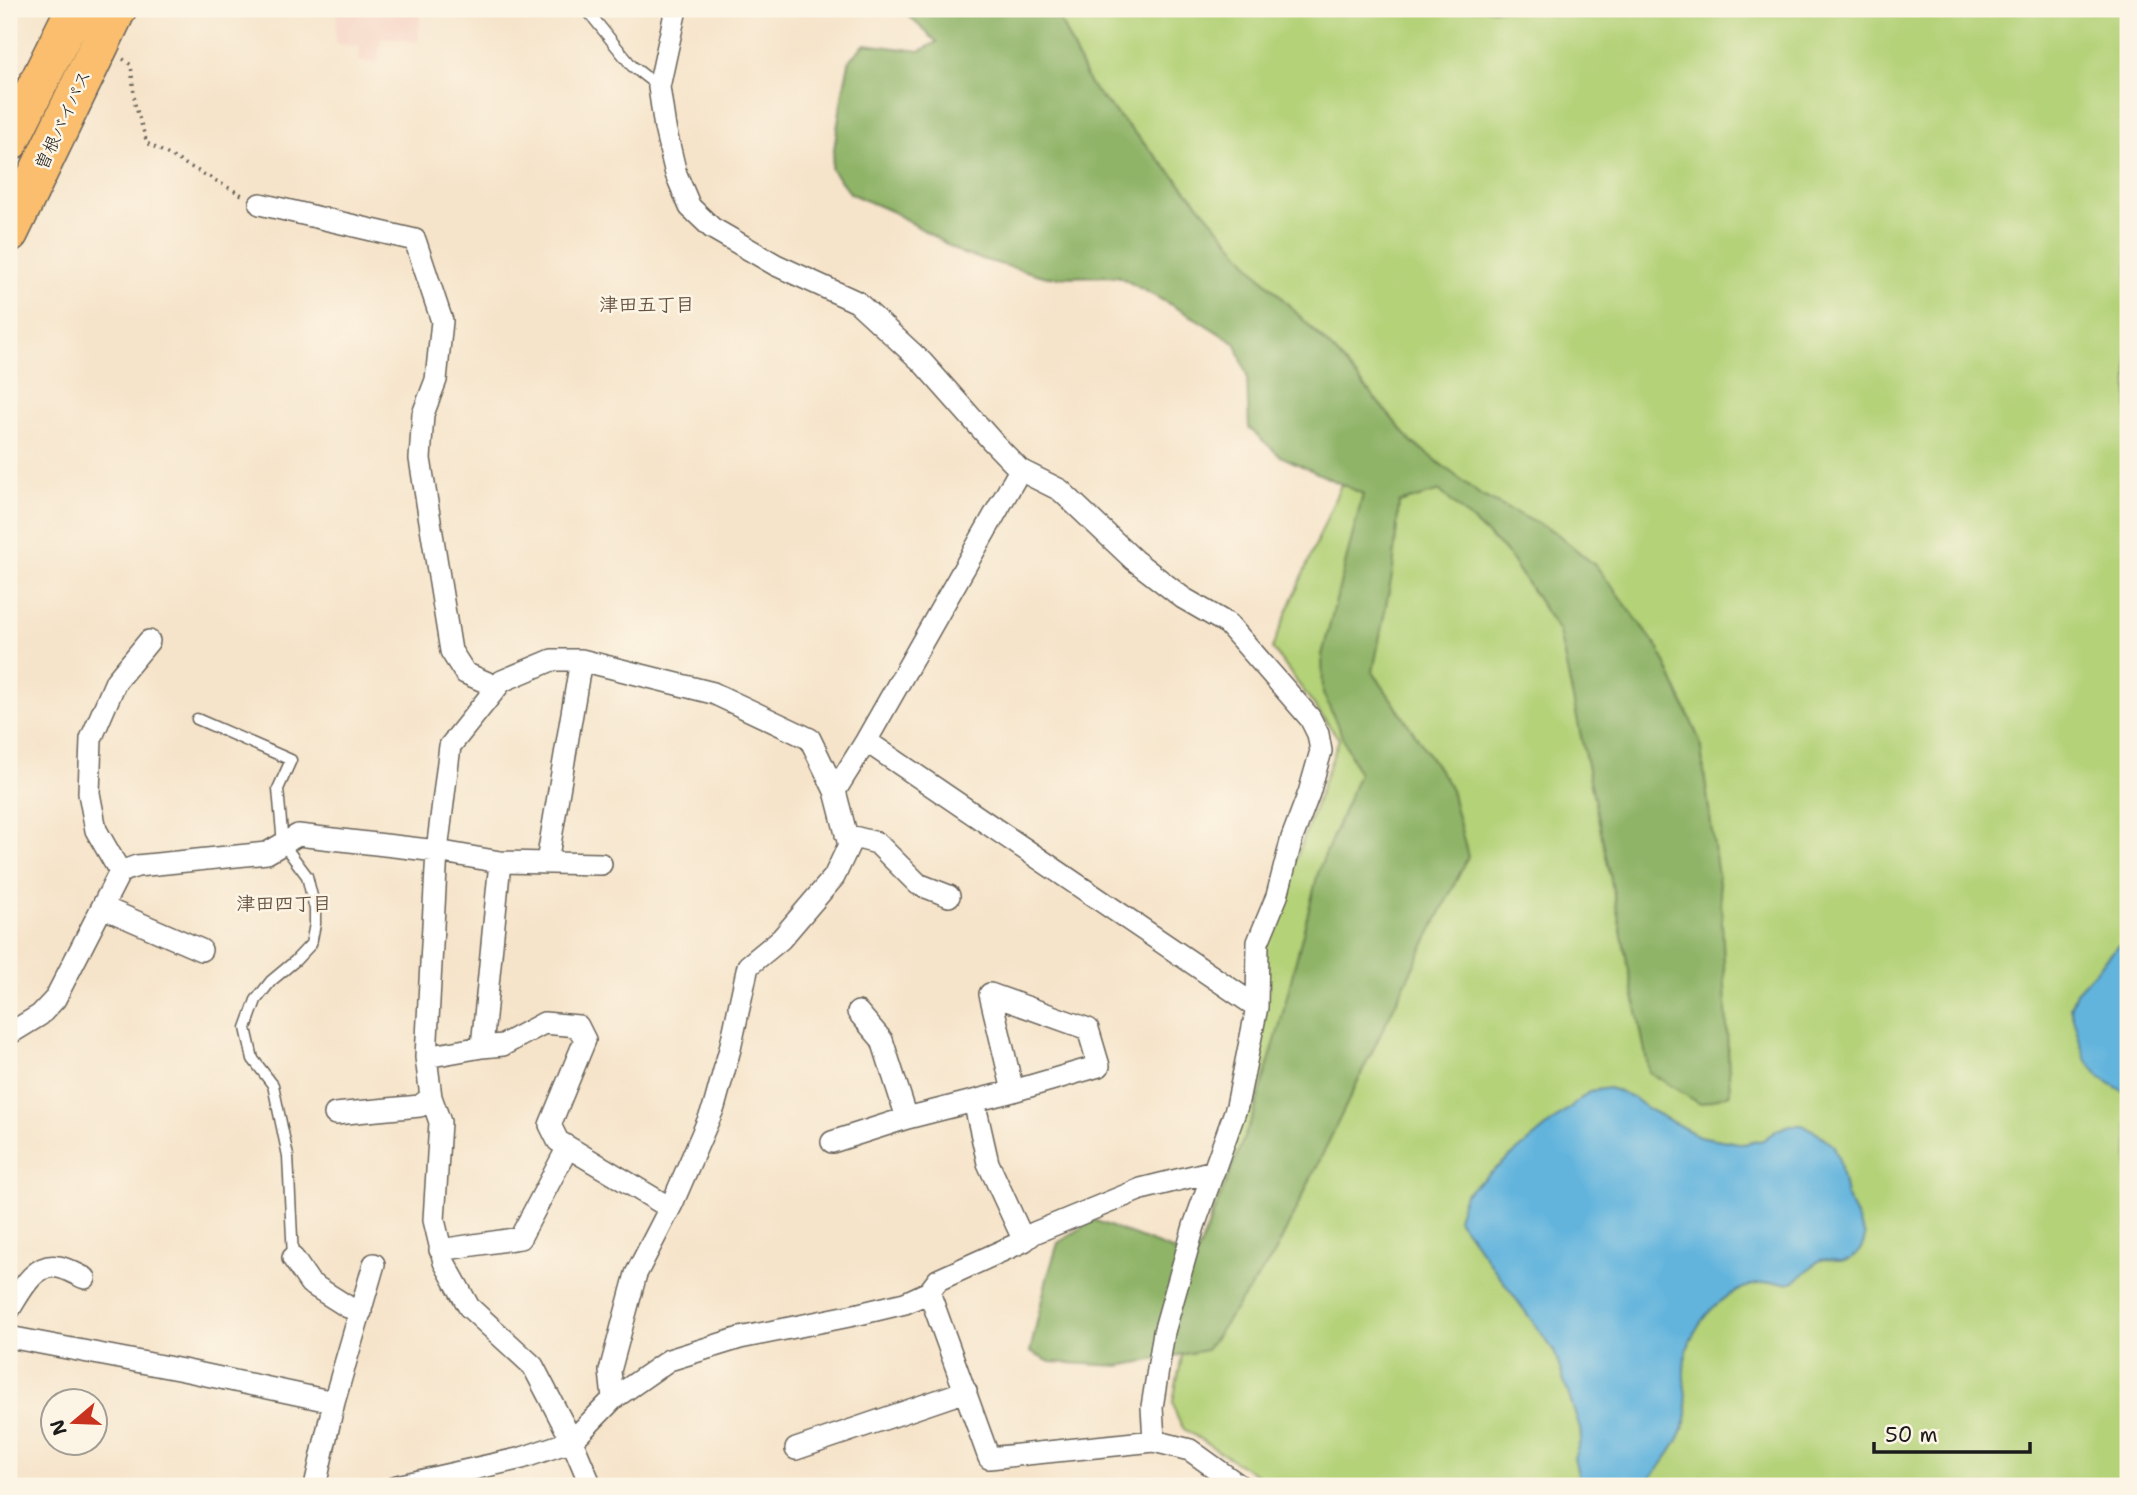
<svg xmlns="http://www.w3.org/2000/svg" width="2137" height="1495" viewBox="0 0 2137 1495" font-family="'Shantell Sans','Klee One',sans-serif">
	<rect width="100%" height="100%" fill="#fcf5e5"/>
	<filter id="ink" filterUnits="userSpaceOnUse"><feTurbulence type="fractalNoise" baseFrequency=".0143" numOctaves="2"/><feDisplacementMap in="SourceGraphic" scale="14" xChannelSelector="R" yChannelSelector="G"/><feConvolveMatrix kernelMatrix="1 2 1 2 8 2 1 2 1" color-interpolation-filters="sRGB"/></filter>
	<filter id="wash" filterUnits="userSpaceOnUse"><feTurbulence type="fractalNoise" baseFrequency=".00686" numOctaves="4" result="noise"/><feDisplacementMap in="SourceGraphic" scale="28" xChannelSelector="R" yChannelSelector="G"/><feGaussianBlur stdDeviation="1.57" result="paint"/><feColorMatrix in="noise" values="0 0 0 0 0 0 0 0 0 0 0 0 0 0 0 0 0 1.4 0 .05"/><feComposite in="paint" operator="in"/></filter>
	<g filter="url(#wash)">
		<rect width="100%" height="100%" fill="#f6e4ca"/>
		<path fill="#f6d2c3" d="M326,9H421L418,42L381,38L377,63L359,61L360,46L335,44L337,14L326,13Z"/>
		<path fill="#b4d278" stroke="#68774a" stroke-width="2" d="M1010,9H2128V1486H1274L1184,1429C1177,1420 1175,1412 1173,1401L1220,1167L1235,1117L1254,1083L1266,943L1339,739L1272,648L1363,432Z"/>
		<path fill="#8fb468" stroke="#566842" stroke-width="2" d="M901,9H1055L1090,85L1176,178L1258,274L1337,354L1412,442L1482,496L1555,532L1597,567L1659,649L1700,741L1721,899L1730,1094L1700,1104L1649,1072L1610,875L1559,632L1507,553L1440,491L1399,503L1393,570L1373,672L1450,786L1468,857L1398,998L1274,1255L1206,1350L1119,1366L1050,1362L1030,1352L1046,1282L1058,1243L1094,1220L1195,1259L1254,1113L1280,1024L1319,869L1359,774L1323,693L1322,655L1363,494L1280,456L1249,428L1247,376L1236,344L1195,318L1118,276L1047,277L963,254L893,212L851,194L831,169L843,91L850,59L865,44L920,51L937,42Z"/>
		<path fill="#62b4dd" stroke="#3f687c" stroke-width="2" d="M2123,944L2128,946V1094L2101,1078L2085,1058L2070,1008L2076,992L2118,946Z
			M1609,1088L1633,1097L1648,1109L1699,1136L1744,1144L1763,1140L1777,1130L1790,1125H1802L1817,1132L1834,1146L1840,1163L1846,1195L1865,1236C1864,1248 1855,1260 1842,1261C1834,1262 1829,1257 1821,1260C1810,1265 1803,1279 1791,1282C1784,1284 1776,1282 1769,1283C1752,1283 1734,1291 1720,1302C1700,1317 1684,1345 1684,1371C1683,1385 1688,1400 1687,1414C1684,1440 1660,1468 1643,1486H1581L1574,1458L1581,1438L1580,1429L1554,1351L1457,1218L1465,1194L1590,1091Z"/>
	</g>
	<g filter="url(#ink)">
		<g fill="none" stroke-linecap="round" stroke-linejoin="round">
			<g stroke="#686259" stroke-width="13">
				<path id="lane" d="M586,9L632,66L659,87
					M197,719L291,760L278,789L283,844L307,876L315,909V924L311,944L295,961L271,981L256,1000L246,1028L253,1059L273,1085L288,1156L293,1258"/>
			</g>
			<g stroke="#686259" stroke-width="24">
				<path id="street" d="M676,9L659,87L665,128L676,174L690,207L712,228L776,265L857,302L922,362L992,441L1020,470L1060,490L1134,560L1183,598L1228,624L1310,718L1318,734L1321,751L1309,793L1292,838L1277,896L1258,942L1257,1007L1237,1106L1194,1226L1164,1332L1152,1407L1154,1441
					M260,204L415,240L442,321L436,380L423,414L420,459L451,651L465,673L497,687
					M866,741L1257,1007
					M835,791L866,741L1020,470
					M846,835L877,843L918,884L949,896
					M500,862L601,864
					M547,862L581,660
					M120,872L96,830L89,793L91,739L116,681L149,641
					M102,907L201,950
					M858,1012L882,1040L907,1118
					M9,1034L40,1015L55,999L120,872L137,866L267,853L298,835L437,851L500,862L482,1047
					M426,1057L482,1047L503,1045L544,1023L578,1026L585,1040L550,1125L558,1141L670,1208
					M335,1114L420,1106L431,1097
					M832,1142L907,1118L1013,1091L990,994L1088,1029L1099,1066L1013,1091
					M1024,1241L1034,1233L1141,1189L1214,1171
					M440,1250L520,1238L568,1147
					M293,1258L310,1283L348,1307L361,1312
					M929,1292L938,1280L1024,1241L988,1163L974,1101
					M9,1310C20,1293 34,1262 58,1267C67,1268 77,1275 85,1278
					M9,1337L183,1370L334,1402
					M796,1449L966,1391
					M315,1486L334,1402L374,1264
					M397,1486L522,1458L572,1441L613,1399L669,1360L740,1338L859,1314L905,1303L929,1292L989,1458L1154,1441L1190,1450L1240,1486
					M591,1486L572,1441L533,1366L469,1307L444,1262L434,1220L440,1122L431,1097L426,1057L437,851L450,746L502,681L552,660H581L713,693L810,739L835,791L849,845L834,877L781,939L748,966L730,1049L714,1107L672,1204L636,1274L610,1371L613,1399"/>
			</g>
			<g stroke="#686259" stroke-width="41">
				<path id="highway" d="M9,142L75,9
					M9,233L117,9"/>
			</g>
			<path stroke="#686259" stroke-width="3.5" stroke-dasharray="2 5" stroke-linecap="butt" d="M123,59L131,65L135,104L147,143L242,195"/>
			<use href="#lane" stroke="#fff" stroke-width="10"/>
			<use href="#street" stroke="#fff" stroke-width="21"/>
			<use href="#highway" stroke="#fabe6e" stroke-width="38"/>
		</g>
	</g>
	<g text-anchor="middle" stroke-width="5" stroke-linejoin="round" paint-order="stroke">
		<g font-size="18" fill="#1c1c1c" stroke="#fcf5e5">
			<text transform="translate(63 120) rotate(-65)" y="6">曽根バイパス</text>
		</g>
		<g font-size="19" font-weight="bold" fill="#665242" stroke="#fcf5e5">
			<text x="647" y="311">津田五丁目</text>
			<text x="284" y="910">津田四丁目</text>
		</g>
	</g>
	<rect width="2137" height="1495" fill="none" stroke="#fcf5e5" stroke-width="35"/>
	<g transform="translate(74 1422) rotate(251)"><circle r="33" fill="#fcf5e5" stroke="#a29e95" stroke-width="2"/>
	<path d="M0-5L12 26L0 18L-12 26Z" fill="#c8321e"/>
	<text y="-10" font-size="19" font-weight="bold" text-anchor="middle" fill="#1c1c1c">N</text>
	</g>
	<path d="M1874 1442v10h156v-10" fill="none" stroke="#1c1c1c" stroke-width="3.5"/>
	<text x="1885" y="1442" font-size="21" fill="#1c1c1c" stroke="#fcf5e5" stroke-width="5" paint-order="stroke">50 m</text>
</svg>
